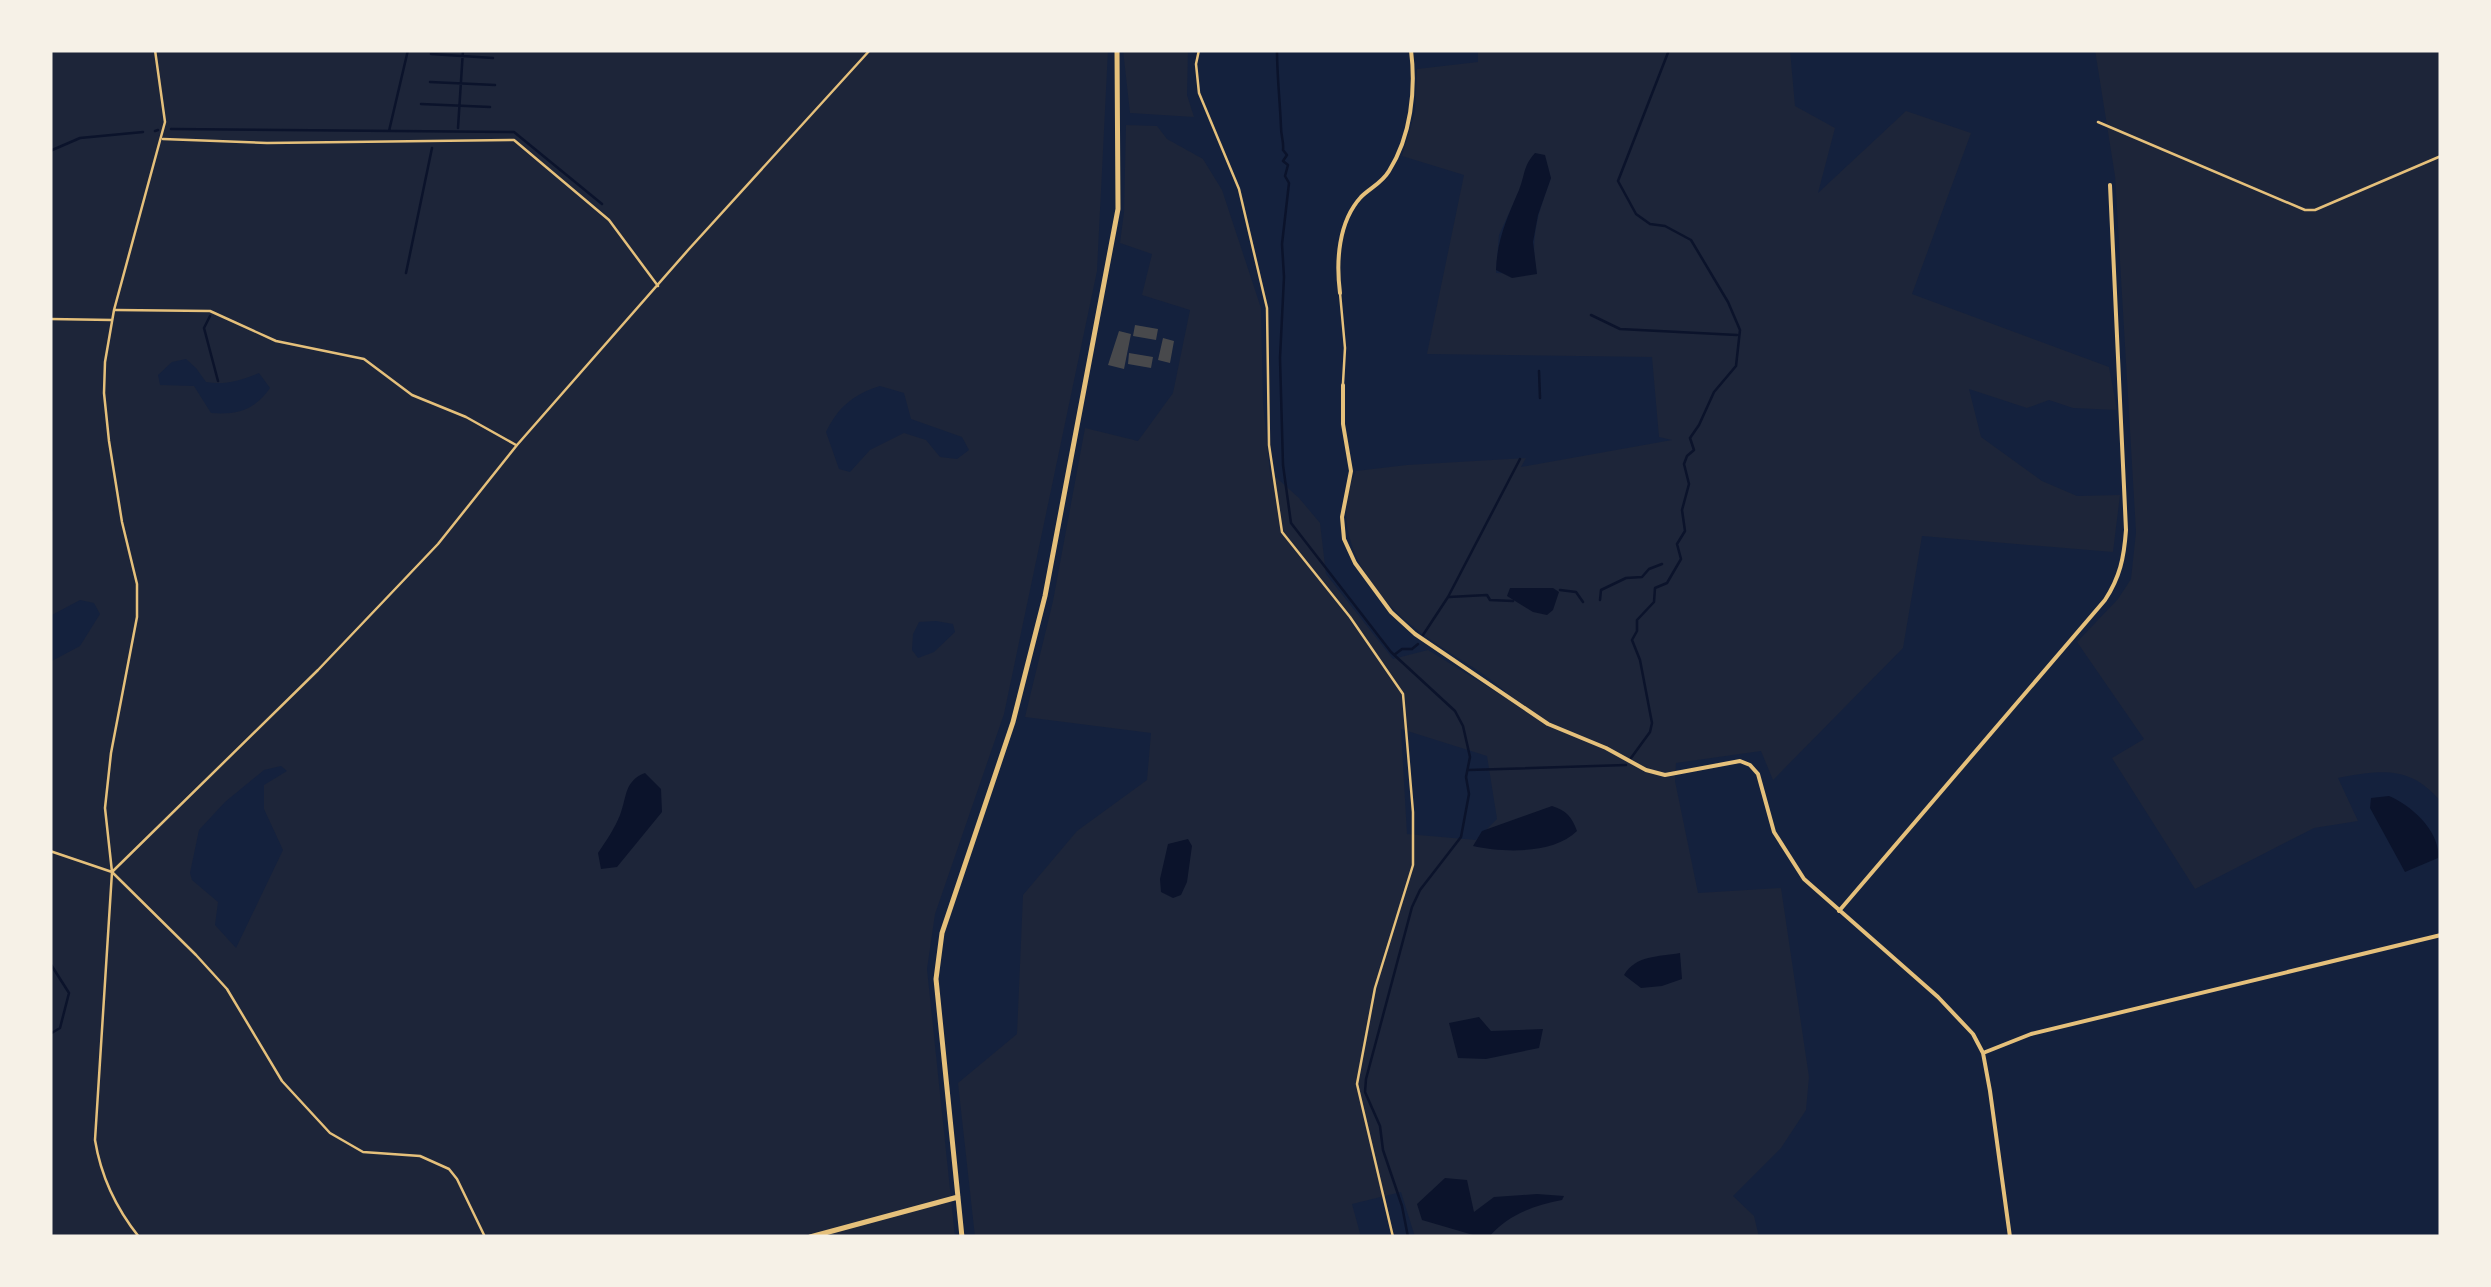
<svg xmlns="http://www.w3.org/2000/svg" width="2491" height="1287" viewBox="0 0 2491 1287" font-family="'IBM Plex Sans',sans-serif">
	<rect width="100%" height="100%" fill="#14213d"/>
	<path fill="#1d2539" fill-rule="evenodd" d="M50,50H1108L1097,271L1004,714L935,914L927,969L955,1237H50V662L80,646L100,614L94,603L80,600L50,616V512L53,511L50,502ZM186,359L196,368L206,382C225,385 239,381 259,373L270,388C255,410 237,415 211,413L194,386L160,385L158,375L172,362ZM880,386L904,393L911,419L962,437L969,450L957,459L940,457L926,440L904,433L870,450L850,472L839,469L826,432C838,407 854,394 880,386ZM936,621L953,624L955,632L934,652L918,658L912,650L913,634L919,622ZM281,766L287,771L264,785V809L283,850L236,948L215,925L218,902L192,880L190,873L199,830L225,802L264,770Z
		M1123,50H1188L1187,95L1194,117L1130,113Z
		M1478,50H1790L1795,106L1835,128L1818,193L1906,111L1971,133L1912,294L2109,367L2117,410L2073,408L2049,400L2027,408L1969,389L1981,437L2042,481L2077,496L2120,495L2113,552L1922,536L1903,648L1773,780L1761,751L1676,763L1675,781L1698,893L1781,888L1809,1077L1806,1110L1781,1148L1733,1196L1754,1216L1759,1237H1415L1401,1192L1352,1204L1361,1237H975L958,1083L1017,1034L1023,895L1077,831L1147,780L1151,733L1025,717L1053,601L1085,428L1138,441L1173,393L1190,310L1142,295L1152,254L1120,243L1124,212L1126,125L1157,126L1167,139L1203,159L1222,190L1261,308L1263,403L1270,472L1299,498L1320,523L1326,574L1393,659L1428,650L1503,696L1506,692C1477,666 1440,650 1411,625C1367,588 1327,530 1356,471L1407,465L1526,458L1521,467L1672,440L1659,437L1652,357L1427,354L1464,175L1402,156L1415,112L1417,69L1478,62ZM1551,178C1539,210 1529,239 1537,274L1496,273L1499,235L1521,187ZM1401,729L1487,756L1497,819L1476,840L1407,834Z
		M2095,50H2441V802C2411,765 2380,770 2338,778L2358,821L2314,828L2195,889L2112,758L2144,739L2077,642L2118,599L2131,579L2136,532L2115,176Z"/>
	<path fill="#0b132b" d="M1535,153L1545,155L1551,178L1538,215L1533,242L1537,274L1512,278L1496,270C1497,240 1507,218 1519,190C1525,175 1523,166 1535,153Z
		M1510,588H1553L1559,592L1553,610L1547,615L1533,612L1507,596Z
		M645,773L661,789L662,812L617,867L601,869L598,853C606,841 615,828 620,815C627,797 624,781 645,773Z
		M2389,796C2411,805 2441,832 2438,858L2405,872L2370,808L2371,798Z
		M1552,806C1566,810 1572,817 1577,831C1554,854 1504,853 1473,846L1482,831Z
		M1188,839L1192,846L1187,882L1181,895L1173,898L1161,892L1160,879L1168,844Z
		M1680,953L1682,979L1662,986L1641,988L1624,975C1636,955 1658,957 1680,953Z
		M1479,1017L1491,1031L1543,1029L1539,1048L1486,1059L1458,1058L1449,1023Z
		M1445,1178L1467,1180L1474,1212L1494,1197L1537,1194L1564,1196L1562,1200C1535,1205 1507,1215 1489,1237H1480L1422,1220L1417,1204Z"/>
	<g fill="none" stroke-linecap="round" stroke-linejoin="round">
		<path stroke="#0b132b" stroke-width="2.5" d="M1277,50C1277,75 1280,102 1281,127C1281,137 1284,141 1283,150L1287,155L1283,161L1288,165L1285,176L1289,183L1282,244L1284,277L1280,358L1283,465L1291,523L1391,652L1455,711L1463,726L1470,757L1466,777L1469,794L1461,837L1420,890L1412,907L1366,1079L1365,1092L1380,1126L1383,1150L1402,1206L1408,1237
			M431,54L493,58
			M430,82L495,85
			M421,104L490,107
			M458,128L463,50
			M171,129L514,132L602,204
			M155,131L158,130
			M389,131L408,50
			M50,151L80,138L143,132
			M406,273L432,148
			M1591,315L1620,329L1737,335
			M210,316L204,328L218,381
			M1539,371L1540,398
			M1560,590L1576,592L1583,602
			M1449,597L1487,595L1490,600L1513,601
			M1600,600L1601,590L1626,578L1642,577L1649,569L1662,564
			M1423,635L1448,597L1520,459
			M1394,655L1402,649H1412L1418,644
			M1631,758L1650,732L1652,723L1640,660L1632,640L1637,631V620L1654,602L1655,588L1667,583L1681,559L1677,544L1685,531L1682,510L1689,484L1684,464L1687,456L1694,450L1690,438L1699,425L1714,392L1736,366L1740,330L1728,302L1691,240L1665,226L1650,224L1636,214L1618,181L1669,50
			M1469,770L1626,765
			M50,963L69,993L60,1028L50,1034"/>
	</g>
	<path fill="#48494c" d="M1135,325L1158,329L1156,340L1133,336Z
		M1119,331L1131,334L1124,369L1108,365Z
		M1163,338L1174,341L1170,363L1158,360Z
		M1129,353L1153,357L1151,368L1128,364Z"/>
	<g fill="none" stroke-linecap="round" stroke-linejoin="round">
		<path stroke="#e5c07b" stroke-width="2.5" d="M1199,50L1196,64L1199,93L1239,189L1267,308L1269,445L1282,532L1350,617L1403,694L1413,812V865L1375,988L1357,1084L1393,1237
			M2098,122L2305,210H2315L2441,156
			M163,139L267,143L514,140L609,220L658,286
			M116,310L210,311L276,341L364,359L412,395L466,417L516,445
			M50,319L112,320
			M50,851L112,872L196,955L227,989L282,1081L330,1133L363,1152L420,1156L449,1169L457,1179L485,1237
			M113,871L318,670L438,544L517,445L689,249L870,50
			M139,1237C115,1207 101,1177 95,1140L112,872L105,808L111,753L137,617V584L122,522L109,441L104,393L105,362L114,310L165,122L155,50"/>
		<path stroke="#e5c07b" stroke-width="2.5" d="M1340,293L1345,348L1343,383"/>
		<path stroke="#e5c07b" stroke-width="4" d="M1340,293C1336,262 1338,222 1361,197C1370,188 1382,183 1389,171C1411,136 1416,90 1411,50
			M1343,385V424L1351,471L1342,517L1344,539L1355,563L1391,612L1415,634L1548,724L1606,748L1646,770L1665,775L1740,761L1750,765L1758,774L1774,832L1804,879L1938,997L1973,1034L1983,1053L1990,1091L2010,1237
			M1839,911L2105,600C2120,577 2124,558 2126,530L2110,185
			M1983,1053L2031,1034L2441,935"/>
		<path stroke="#e5c07b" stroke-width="5" d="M810,1237L958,1197
			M962,1237L936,979L942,933L1013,722L1045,596L1118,209L1117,50"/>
	</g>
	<rect width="2491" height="1287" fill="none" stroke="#f6f1e7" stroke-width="105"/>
</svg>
